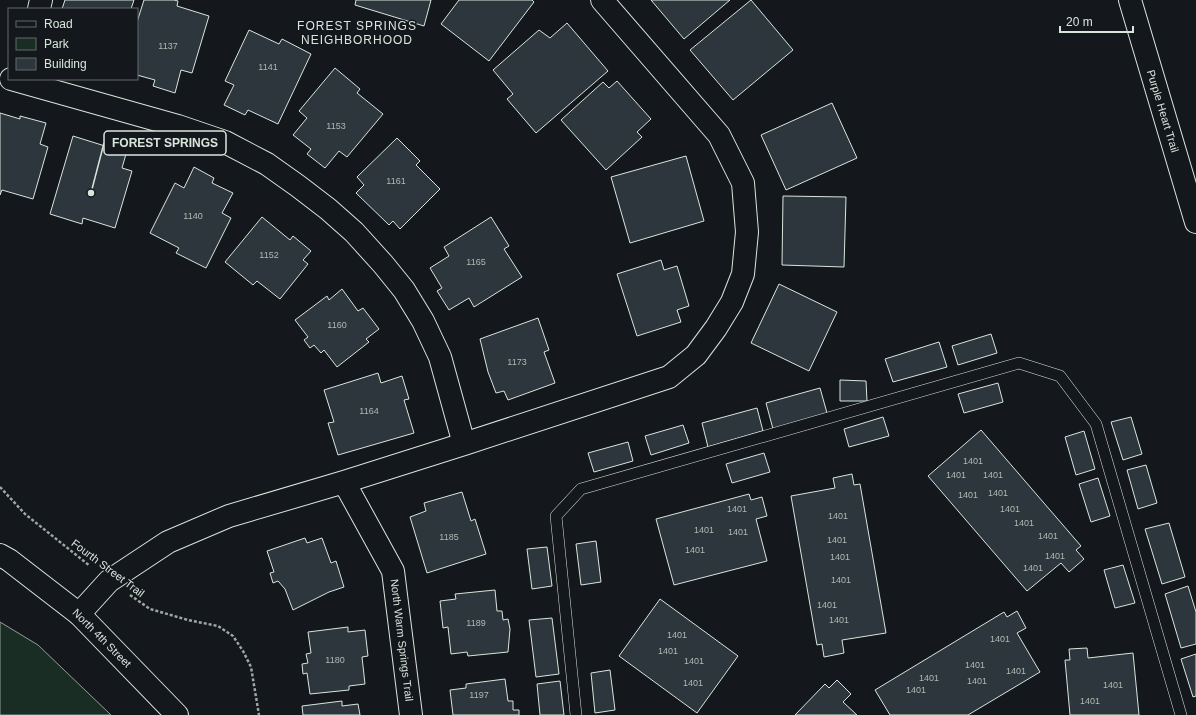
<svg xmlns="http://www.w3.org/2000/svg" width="1196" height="715" viewBox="0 0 1196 715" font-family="Arial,sans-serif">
	<rect width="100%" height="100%" fill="#14181c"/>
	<path fill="#1a2d24" stroke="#939e99" d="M0,622L38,645L111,715H0Z"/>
	<path fill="#2c363c" stroke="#d8e6dc" d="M65,0H134L131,9H62Z
		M144,0H174L178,1L177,6L209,16L192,73L181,70L175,93L153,86L155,80L137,75V22Z
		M356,0H431L424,26L355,5Z
		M459,0H532L534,2L489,61L441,24Z
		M651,0H730L684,39Z
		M751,0L793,50L733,100L690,50Z
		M567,23L608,71L536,133L507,99L513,94L493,70L539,30L550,38Z
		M249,30L279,44L282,39L311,54L278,124L248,110L245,115L224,105L234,85L225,81Z
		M335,68L360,89L357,93L383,114L347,157L339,151L325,168L307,154L311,149L293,135L307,118L299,111Z
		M617,81L651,119L637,132L642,137L606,170L561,120L603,82L609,88Z
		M832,103L857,158L786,190L761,135Z
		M0,113L20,119V116L46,123L40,144L48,147L33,199L2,190L0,195Z
		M73,136L105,146L107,140L128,147L122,168L132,171L115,228L83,218L82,224L50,214Z
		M397,138L420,161L416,165L440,189L400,229L393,221L389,225L356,193L364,185L357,177Z
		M686,156L704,221L630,243L611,177Z
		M194,167L214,178L212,183L233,193L222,213L231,218L206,268L176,253L179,248L150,233L175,183L184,188Z
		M783,196L846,197L844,267L782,265Z
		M262,217L290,240L293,236L311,251L303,260L308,264L280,299L257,281L253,285L225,262Z
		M491,217L509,246L504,249L522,277L474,307L469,298L449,310L437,291L442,288L430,268L449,256L444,247Z
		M661,260L664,270L677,266L689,306L677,310L681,322L637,336L617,274Z
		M779,284L837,312L809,371L751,343Z
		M342,289L358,311L363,308L379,329L366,339L369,342L337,367L324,350L321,353L314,345L310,348L304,340L308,337L295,320L327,296L329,300Z
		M538,318L549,350L544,352L555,383L508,400L504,391L496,393L488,372L480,339Z
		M991,334L997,353L958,365L952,346Z
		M939,342L947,367L893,382L885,359Z
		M378,373L381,383L402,376L409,399L404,400L414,433L338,455L328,423L334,422L324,390Z
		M840,380L866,381L867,401H840Z
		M998,383L1003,402L964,413L958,394Z
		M820,388L827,413L773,429L766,403Z
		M757,408L763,431L708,447L702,423Z
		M883,417L889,436L849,447L844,429Z
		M1131,417L1142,454L1123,460L1111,422Z
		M683,425L689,443L651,455L645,436Z
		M981,430L1081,546L1076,550L1084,559L1069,572L1061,563L1027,591L928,476Z
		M1084,431L1095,469L1076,475L1065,437Z
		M628,442L633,461L594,472L588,453Z
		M764,453L770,472L732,483L726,464Z
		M1146,465L1157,503L1138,509L1127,470Z
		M852,474L854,485L860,484L886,633L842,640L844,653L824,657L822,644L817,645L791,496L835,488L833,478Z
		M1098,478L1110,516L1091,522L1079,484Z
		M462,492L471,521L475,519L486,554L427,573L410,517L426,511L424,503Z
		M749,494L751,500L762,497L767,516L756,519L767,561L674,585L656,519Z
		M1169,523L1185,577L1162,584L1145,529Z
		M305,538L307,543L322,538L331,563L336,561L344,587L329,592L293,610L285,589L278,581L273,583L270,573L274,572L267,551Z
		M596,541L601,582L581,585L576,544Z
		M547,547L552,586L532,589L527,549Z
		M1123,565L1135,603L1115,608L1104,570Z
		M1188,586L1196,612V644L1181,648L1165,594Z
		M495,590L497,611H502L503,620L508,619L510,629L508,652L468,656L467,652L451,654L448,627L443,628L440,601L456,599L455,594Z
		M660,599L738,656L697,713L619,656Z
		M1017,611L1026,628L1017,633L1040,672L968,715H890L875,690L1004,612L1007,617Z
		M552,618L559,674L536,677L529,620Z
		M348,627V632L365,630L368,656L362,657L365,684L349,686V690L310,694L307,673L303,674L302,664L308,663L306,654L311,653L308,632Z
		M1087,648L1088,658L1133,653L1139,715H1070L1065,660H1070L1069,649Z
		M1196,654V696L1193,697L1181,659Z
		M610,670L615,710L595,713L591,673Z
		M505,679L508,701H513V710H519V715H453L450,690L466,688V684Z
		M837,680L851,694L843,702L857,715H795L825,684L829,688Z
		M560,681L564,715H540L537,684Z
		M342,701V706L358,704L360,715H303L302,706Z"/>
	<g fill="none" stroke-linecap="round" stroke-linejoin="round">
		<g stroke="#d8e6dc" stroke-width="12">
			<path id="service" d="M576,715L556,516L581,489L1019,363L1060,376L1096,424L1181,715"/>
		</g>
		<g stroke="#d8e6dc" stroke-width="24">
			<path id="minor" d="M39,9L41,0
				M11,79L178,126L225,142L267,164L298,186L328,209L354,232L383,264L404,290L423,321L440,357L464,444L344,482L229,516L168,542L109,581L79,614
				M464,444L669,377L696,355L716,328L732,302L743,274L747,232L743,183L719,135L602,0
				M344,482L393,571L411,715"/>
		</g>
		<g stroke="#d8e6dc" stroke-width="24">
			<path id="tertiary" d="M0,555L9,560L79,614L177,715"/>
		</g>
		<g stroke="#d8e6dc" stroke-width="24">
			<path id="motorway" d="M1130,0L1196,222"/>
		</g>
		<path stroke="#9da8a2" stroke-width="2.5" stroke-dasharray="3 2" stroke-linecap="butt" d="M0,487L25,514L90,566
			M130,595L150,609L188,620L218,626L233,636L243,651L251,667L259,715"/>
		<use href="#service" stroke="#14181c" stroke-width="11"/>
		<use href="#minor" stroke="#14181c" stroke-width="22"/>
		<use href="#tertiary" stroke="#14181c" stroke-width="22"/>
		<use href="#motorway" stroke="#14181c" stroke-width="22"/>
	</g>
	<g text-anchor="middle" stroke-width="3" stroke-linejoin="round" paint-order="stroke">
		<g font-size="9" fill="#adbab4">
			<text x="168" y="49">1137</text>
			<text x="268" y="70">1141</text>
			<text x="336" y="129">1153</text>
			<text x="396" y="184">1161</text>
			<text x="193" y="219">1140</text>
			<text x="269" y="258">1152</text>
			<text x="476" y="265">1165</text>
			<text x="337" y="328">1160</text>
			<text x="517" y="365">1173</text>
			<text x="369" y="414">1164</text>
			<text x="973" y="464">1401</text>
			<text x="956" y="478">1401</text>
			<text x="993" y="478">1401</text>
			<text x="998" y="496">1401</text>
			<text x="968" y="498">1401</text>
			<text x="737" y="512">1401</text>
			<text x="1010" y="512">1401</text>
			<text x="838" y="519">1401</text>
			<text x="1024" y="526">1401</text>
			<text x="704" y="533">1401</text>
			<text x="738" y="535">1401</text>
			<text x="1048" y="539">1401</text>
			<text x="449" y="540">1185</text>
			<text x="837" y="543">1401</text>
			<text x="695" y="553">1401</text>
			<text x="1055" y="559">1401</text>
			<text x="840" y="560">1401</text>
			<text x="1033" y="571">1401</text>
			<text x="841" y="583">1401</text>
			<text x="827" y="608">1401</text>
			<text x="839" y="623">1401</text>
			<text x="476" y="626">1189</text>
			<text x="677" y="638">1401</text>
			<text x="1000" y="642">1401</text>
			<text x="668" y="654">1401</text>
			<text x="335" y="663">1180</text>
			<text x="694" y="664">1401</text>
			<text x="975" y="668">1401</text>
			<text x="1016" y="674">1401</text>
			<text x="929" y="681">1401</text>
			<text x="977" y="684">1401</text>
			<text x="693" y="686">1401</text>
			<text x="1113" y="688">1401</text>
			<text x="916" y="693">1401</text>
			<text x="479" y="698">1197</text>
			<text x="1090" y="704">1401</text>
		</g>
		<g font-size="11" fill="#d8e6dc" stroke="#14181c">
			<text transform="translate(1163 111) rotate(73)" y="4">Purple Heart Trail</text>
			<text transform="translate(108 568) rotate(37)" y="4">Fourth Street Trail</text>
			<text transform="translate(102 638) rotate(45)" y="4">North 4th Street</text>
			<text transform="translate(402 640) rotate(83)" y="4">North Warm Springs Trail</text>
		</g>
		<g font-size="12" letter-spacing="1" fill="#d8e6dc" stroke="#14181c">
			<text x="357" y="30">FOREST SPRINGS<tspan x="357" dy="14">NEIGHBORHOOD</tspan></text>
		</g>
	</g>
	<path fill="none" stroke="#d8e6dc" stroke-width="1.5" d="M91 193L104 143"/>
	<circle fill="#d8e6dc" stroke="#14181c" stroke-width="1.5" cx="91" cy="193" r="4"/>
	<rect fill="#14181c" stroke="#d8e6dc" stroke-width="1.5" x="104" y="131" width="122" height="24" rx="4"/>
	<g font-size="12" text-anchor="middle" font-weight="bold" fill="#d8e6dc">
		<text x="165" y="147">FOREST SPRINGS</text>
	</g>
	<rect x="8" y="8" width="130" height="72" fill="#14181c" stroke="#626a69"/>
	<rect x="16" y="21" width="20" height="6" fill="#14181c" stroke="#626a69"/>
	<text x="44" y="28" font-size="12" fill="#d8e6dc">Road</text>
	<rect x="16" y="38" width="20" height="12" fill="#1a2d24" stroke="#626a69"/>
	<text x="44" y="48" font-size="12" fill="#d8e6dc">Park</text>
	<rect x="16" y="58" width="20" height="12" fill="#2c363c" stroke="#626a69"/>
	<text x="44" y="68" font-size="12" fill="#d8e6dc">Building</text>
	<path d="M1060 26v6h73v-6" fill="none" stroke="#d8e6dc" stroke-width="2"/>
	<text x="1066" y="26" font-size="12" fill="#d8e6dc" stroke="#14181c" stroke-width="3" paint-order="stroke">20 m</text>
</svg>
